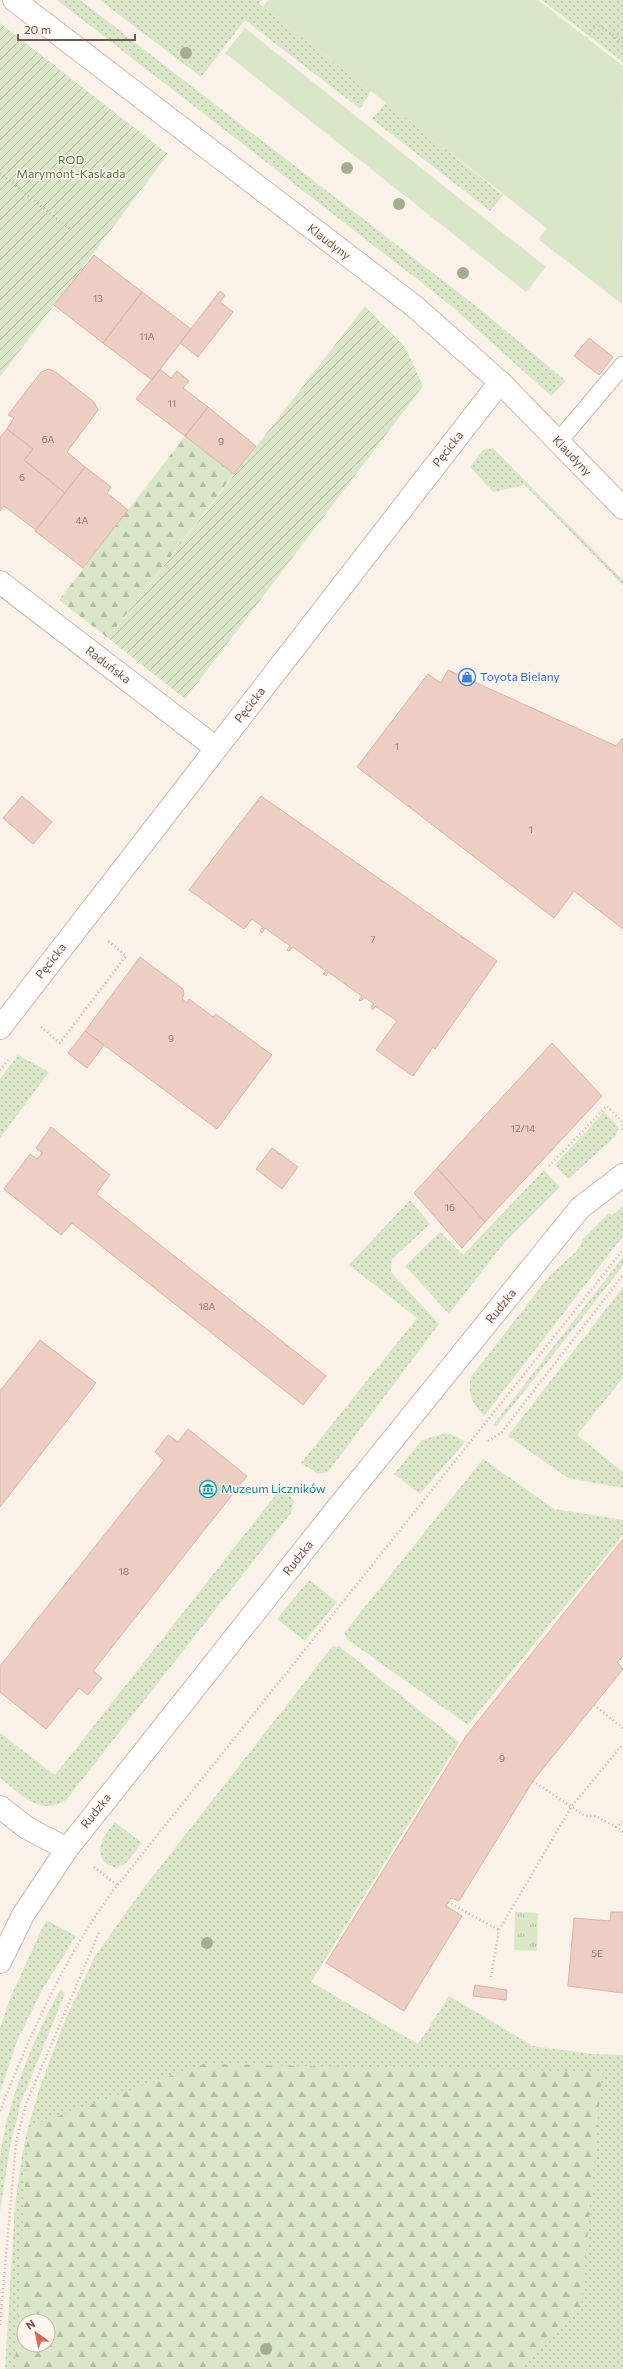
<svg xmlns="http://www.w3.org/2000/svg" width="623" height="2369" viewBox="0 0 623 2369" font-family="Commissioner,sans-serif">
	<defs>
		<pattern id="grass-dots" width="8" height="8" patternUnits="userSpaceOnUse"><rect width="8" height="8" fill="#d9e7c8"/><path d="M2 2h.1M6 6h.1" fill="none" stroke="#b4bea5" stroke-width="1.8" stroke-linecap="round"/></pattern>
		<pattern id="forest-firs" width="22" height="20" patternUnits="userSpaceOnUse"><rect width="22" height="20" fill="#d9e7c8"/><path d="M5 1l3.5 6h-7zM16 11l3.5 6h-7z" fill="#b4bea5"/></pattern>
		<pattern id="park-tufts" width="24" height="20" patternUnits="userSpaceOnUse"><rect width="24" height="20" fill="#d9e7c8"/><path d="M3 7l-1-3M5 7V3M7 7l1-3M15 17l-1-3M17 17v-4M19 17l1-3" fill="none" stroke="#b4bea5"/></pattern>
		<pattern id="garden-furrows" width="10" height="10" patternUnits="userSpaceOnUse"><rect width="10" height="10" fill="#d9e7c8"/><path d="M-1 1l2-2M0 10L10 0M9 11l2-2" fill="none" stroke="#b4bea5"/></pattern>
	</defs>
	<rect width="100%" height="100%" fill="#faf1e9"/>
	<path fill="url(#grass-dots)" fill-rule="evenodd" d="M57,0H80L481,310L566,381L551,396L449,304Z
		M100,0H262L259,4L371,91L360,109L245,20L201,77Z
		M542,0H623V62Z
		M386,102L503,195L490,211L372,119Z
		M493,448L623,580V585L525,485L493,492L470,467L483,450Z
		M18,1055L49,1072L0,1138V1079Z
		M604,1112L619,1127L615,1137L568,1179L555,1165Z
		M544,1170L560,1187L504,1243L449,1314L405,1266L440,1232L463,1255Z
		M410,1200L430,1224L392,1259L391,1272L439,1324L328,1472L318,1474L301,1463L417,1318L349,1265Z
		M623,1206V1236L484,1416C473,1405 467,1393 471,1377L550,1275L577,1251L583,1239L609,1213L613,1215Z
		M623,1257V1266L496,1427L493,1425Z
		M623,1287V1378L577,1435L623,1472V1488L568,1478L508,1436Z
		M446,1433L456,1436L465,1442L420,1494L394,1474L422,1440Z
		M483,1459L554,1509L623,1520V1535L468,1725L348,1640L344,1633Z
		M282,1487L294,1501L291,1513L67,1799C41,1818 21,1794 0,1778V1733L55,1775Z
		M309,1580L337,1602L305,1641L277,1619Z
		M339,1646L459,1742L311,1982L418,2044L449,1996L533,2046L592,2054L623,2055V2369H5L15,2205L22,2156L28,2127L41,2084L66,2018L95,1956L143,1889L332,1647ZM24,2321H48V2345H24Z
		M115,1822L142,1843L127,1862L117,1868L106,1864C92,1850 106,1834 115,1822Z
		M46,1920L76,1936L42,1990L17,2041L0,2093V2028L12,1994Z
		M60,1990L65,1993L21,2102L10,2147L0,2211C0,2193 0,2174 0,2156C8,2099 33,2040 60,1990Z"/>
	<path fill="url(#forest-firs)" fill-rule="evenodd" d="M185,436L234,474L108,638L59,600Z
		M204,2064L602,2072L581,2309L520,2369H15L28,2127ZM24,2321H48V2345H24Z"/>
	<path fill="url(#park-tufts)" d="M515,1912L538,1913L537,1951L514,1950Z"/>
	<path fill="url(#garden-furrows)" d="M0,23L168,154L0,377Z
		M365,306L405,347L423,386L185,699L108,638Z"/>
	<path fill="#d9e7c8" d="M268,0H538L623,66L622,304L538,239L547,228L263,7Z
		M245,28L546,267L526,292L225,53Z"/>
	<path fill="#edcec3" stroke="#deb3a5" d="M94,255L142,292L103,343L54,305Z
		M220,291L225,295L220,302L233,312L198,357L180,343Z
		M142,292L191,329L152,380L103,343Z
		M589,338L613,357L599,375L574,356Z
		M49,369L57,373L94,402L98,410L67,452L85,467L65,493L24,460L33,449L7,429L14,418L8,415L41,372Z
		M160,369L171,378L177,371L189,381L183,388L208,407L185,436L136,399Z
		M208,407L256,446L234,474L185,436Z
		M7,429L33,449L24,460L65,493L36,530L4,506L0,511V437Z
		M85,467L111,487L107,493L128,510L83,568L35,531Z
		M448,670L616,746L623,738V929L574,891L554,918L357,767L428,674L441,683Z
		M22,796L52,822L33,844L3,818Z
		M261,796L497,961L435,1049L433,1047L413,1076L376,1050L397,1021L375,1006L373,1010L371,1008L374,1004L364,997L361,1001L359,1000L362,996L328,972L326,976L323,974L326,971L293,947L289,951L287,950L290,946L265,928L262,933L260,931L263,927L252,919L244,929L189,890Z
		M140,957L183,989L184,994L182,999L187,1003L189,999L213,1017L216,1014L272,1055L217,1129L85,1031Z
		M85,1031L104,1045L87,1068L68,1053Z
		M552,1043L602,1096L485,1222L437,1168Z
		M51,1127L110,1175L96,1194L326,1376L303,1405L72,1223L61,1235L4,1189L30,1154L37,1159L42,1153L36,1148Z
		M272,1148L298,1167L282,1189L256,1169Z
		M437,1168L485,1222L462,1248L414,1193Z
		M40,1340L96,1383L0,1507V1391Z
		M188,1429L247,1476L93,1671L102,1678L88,1695L79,1688L46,1729L0,1692V1666L164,1460L155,1452L168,1435L178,1442Z
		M623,1539V1656L617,1662L623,1669L533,1781L459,1901L451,1898L446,1906L462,1916L404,2011L326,1963L466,1736Z
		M611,1912H623V1993L568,1986L574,1918L610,1921Z
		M475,1985L507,1990L506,2000L473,1996Z"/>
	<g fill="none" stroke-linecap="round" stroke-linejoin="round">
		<g stroke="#cbb8b0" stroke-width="19">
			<path id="lane" d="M558,442L623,365"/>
		</g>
		<g stroke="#cbb8b0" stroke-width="24">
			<path id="street" d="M0,582L216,748
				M0,1028L500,382
				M0,1807L27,1828L67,1849"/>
		</g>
		<g stroke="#cfbab1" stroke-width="24">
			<path id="secondary" d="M14,0L414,306L500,382L623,508
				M0,1962L23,1915L67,1849L339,1506L580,1208L623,1175"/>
		</g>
		<path stroke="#d2b1a6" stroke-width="2.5" stroke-dasharray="1 3" stroke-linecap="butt" d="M587,38L597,24L623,42
			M0,173L71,230
			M41,1027L60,1043L126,956L108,941
			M0,1070L8,1060
			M549,1166L607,1106L622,1122L623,1131
			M488,1441L502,1432L623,1275
			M620,1659L623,1661
			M594,1705L623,1728
			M533,1781L585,1816H596L616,1827
			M623,1822L616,1827L623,1832
			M94,1867L117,1885
			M448,1902L499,1930
			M491,1977L499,1930L572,1806L623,1744
			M0,2111C30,2035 63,1960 112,1892L623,1250
			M0,2325L16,2142L26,2104L100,1930"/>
		<use href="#lane" stroke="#fff" stroke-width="17"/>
		<use href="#street" stroke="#fff" stroke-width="22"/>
		<use href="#secondary" stroke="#fff" stroke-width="22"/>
	</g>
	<g fill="#a3ae90">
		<circle cx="186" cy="53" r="6"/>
		<circle cx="347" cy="168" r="6"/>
		<circle cx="399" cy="204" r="6"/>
		<circle cx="463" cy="273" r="6"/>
		<circle cx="207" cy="1943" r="6"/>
		<circle cx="266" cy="2349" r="6"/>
	</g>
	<defs>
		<g id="shop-ring" transform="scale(0.9)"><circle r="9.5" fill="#fdf6ef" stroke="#3f7fe0" stroke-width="1.5"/><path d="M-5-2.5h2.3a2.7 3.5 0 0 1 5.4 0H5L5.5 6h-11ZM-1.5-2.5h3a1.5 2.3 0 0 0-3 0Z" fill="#3f7fe0"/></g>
		<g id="museum-ring" transform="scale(0.9)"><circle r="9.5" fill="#fdf6ef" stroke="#0f9aa8" stroke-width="1.5"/><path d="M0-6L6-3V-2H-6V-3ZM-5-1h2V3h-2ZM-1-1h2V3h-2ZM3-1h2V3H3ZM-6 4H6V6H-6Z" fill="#0f9aa8"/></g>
	</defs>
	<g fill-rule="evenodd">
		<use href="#shop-ring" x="467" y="677"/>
		<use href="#museum-ring" x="208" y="1489"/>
	</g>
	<g text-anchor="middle" stroke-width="3" stroke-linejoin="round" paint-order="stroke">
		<g font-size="10" fill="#91756c">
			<text x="98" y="302">13</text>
			<text x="147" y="340">11A</text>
			<text x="172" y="407">11</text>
			<text x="48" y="443">6A</text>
			<text x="221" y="445">9</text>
			<text x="22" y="481">6</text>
			<text x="82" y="524">4A</text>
			<text x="397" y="750">1</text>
			<text x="531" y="833">1</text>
			<text x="373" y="943">7</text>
			<text x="171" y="1042">9</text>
			<text x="523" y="1132">12/14</text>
			<text x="450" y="1211">16</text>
			<text x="207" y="1310">18A</text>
			<text x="124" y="1575">18</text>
			<text x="502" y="1762">9</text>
			<text x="597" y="1957">5E</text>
		</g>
		<g font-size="12" fill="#5c7748" stroke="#fdf6ef">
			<text x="71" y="164">ROD<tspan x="71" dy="14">Marymont-Kaskada</tspan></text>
		</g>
		<g font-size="12" fill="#72574f" stroke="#fdf6ef">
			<text transform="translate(329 242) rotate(37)" y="4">Klaudyny</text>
			<text transform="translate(448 449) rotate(-52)" y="4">Pęcicka</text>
			<text transform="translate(572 456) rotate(46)" y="4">Klaudyny</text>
			<text transform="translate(108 665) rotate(37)" y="4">Raduńska</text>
			<text transform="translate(250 705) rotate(-52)" y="4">Pęcicka</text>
			<text transform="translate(51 961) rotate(-52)" y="4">Pęcicka</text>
			<text transform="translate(501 1306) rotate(-51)" y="4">Rudzka</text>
			<text transform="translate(298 1558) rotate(-52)" y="4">Rudzka</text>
			<text transform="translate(96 1811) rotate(-52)" y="4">Rudzka</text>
		</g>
		<g font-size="12" fill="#366cbe" stroke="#fdf6ef" text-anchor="start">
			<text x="480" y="681">Toyota Bielany</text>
		</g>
		<g font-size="12" fill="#0d838f" stroke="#fdf6ef" text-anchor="start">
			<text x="221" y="1493">Muzeum Liczników</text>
		</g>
	</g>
	<g transform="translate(36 2333) rotate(327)"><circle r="19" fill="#fdf6ef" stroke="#c5b6af"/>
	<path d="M0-3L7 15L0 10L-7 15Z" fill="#d7675b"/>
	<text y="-6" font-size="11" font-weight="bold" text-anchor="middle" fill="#72574f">N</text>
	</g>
	<path d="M18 34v6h117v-6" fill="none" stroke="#72574f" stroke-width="2"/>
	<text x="24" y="34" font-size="12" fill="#72574f" stroke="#fdf6ef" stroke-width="3" paint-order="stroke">20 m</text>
</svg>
